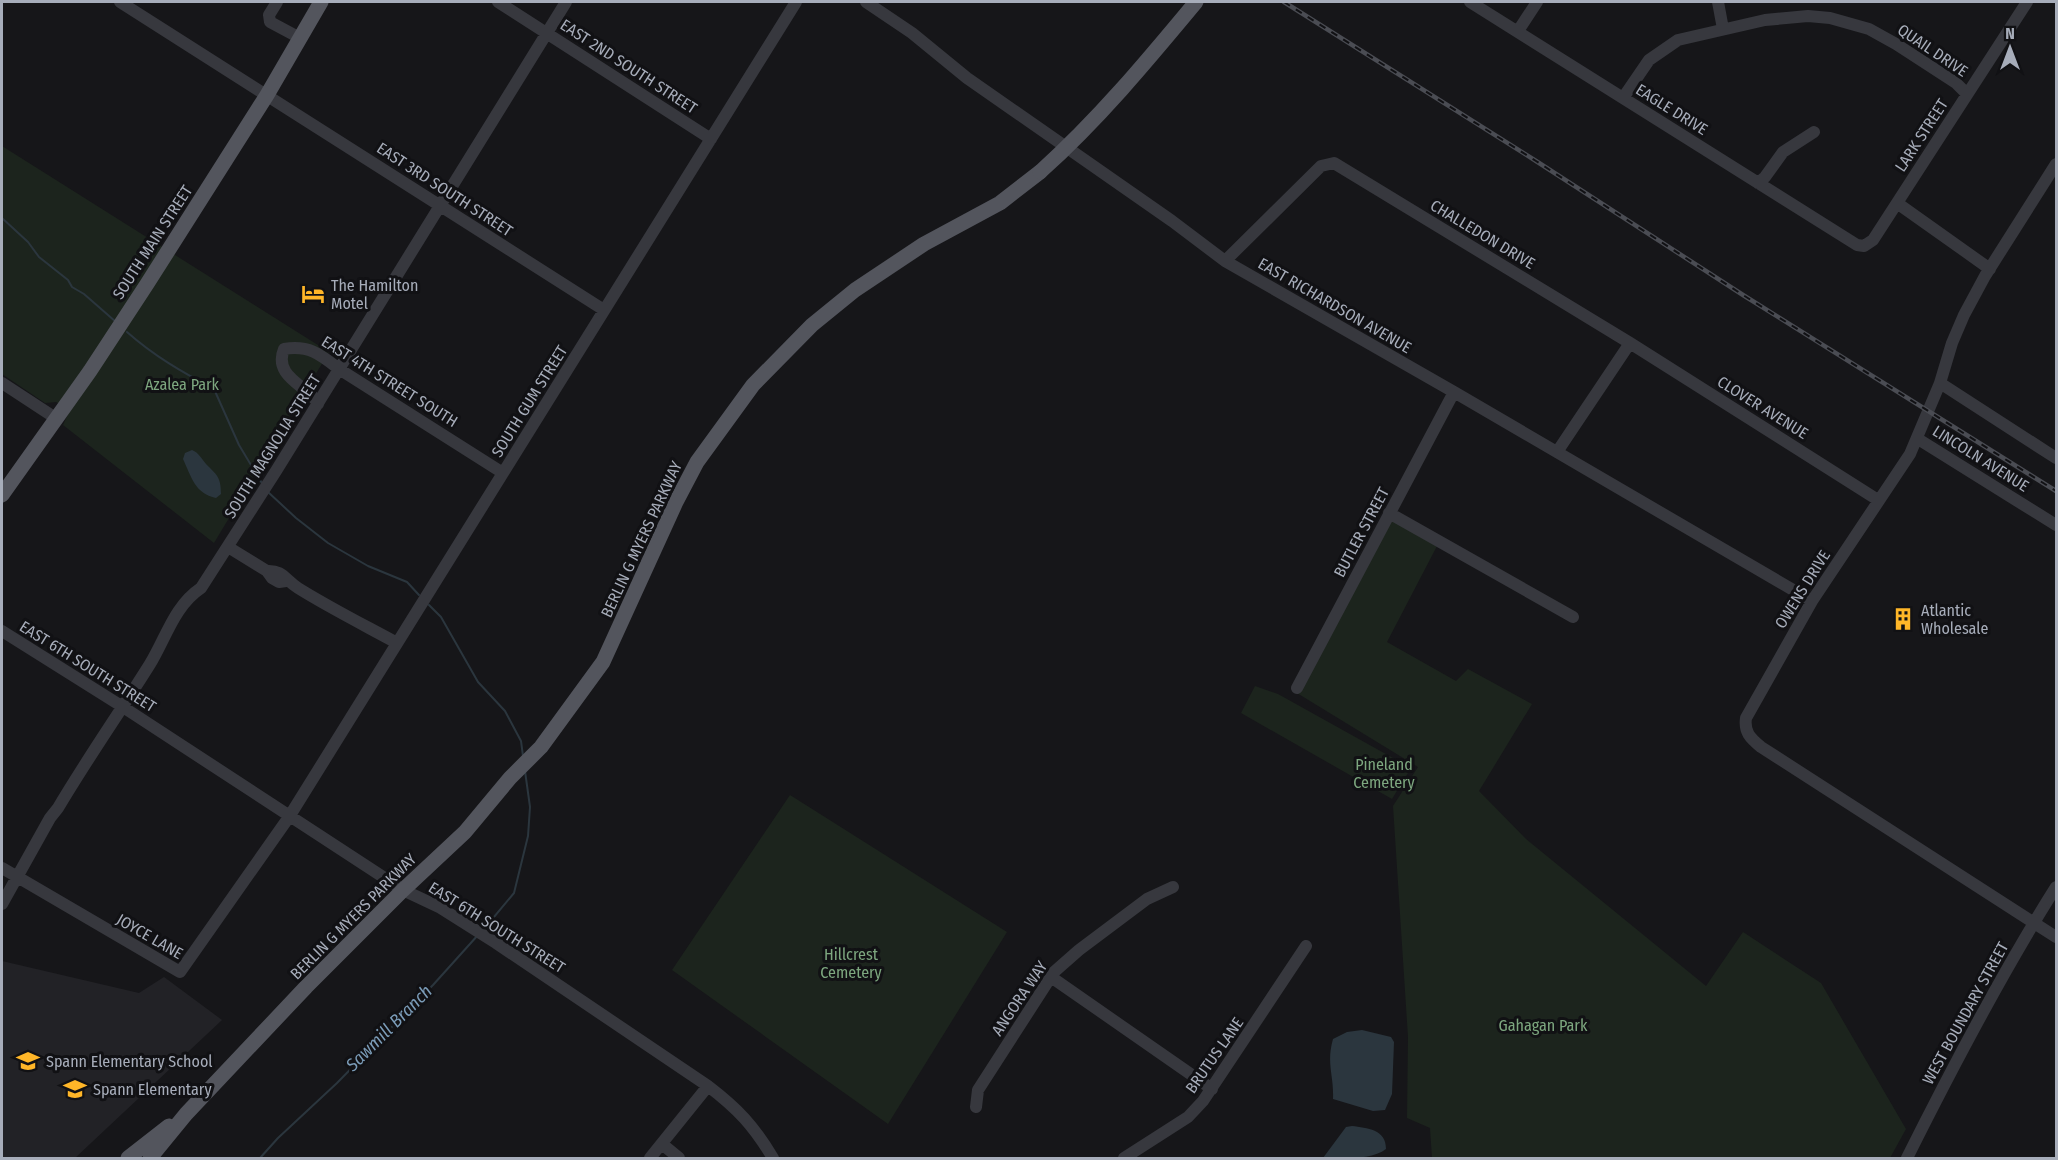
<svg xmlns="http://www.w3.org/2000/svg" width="2058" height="1160" viewBox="0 0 2058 1160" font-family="'Fira Sans Condensed',sans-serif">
	<rect width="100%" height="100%" fill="#161619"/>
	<path fill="#222226" d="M2,961L139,993L164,977L222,1020L75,1158H2Z"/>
	<path fill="#1c241d" d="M2,146L329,352L214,543L63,425L70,410L56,402L45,403L2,374Z
		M1391,519L1437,546L1387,642L1456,681L1468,669L1532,704L1479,791L1526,839L1706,986L1743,932L1821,983L1906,1129L1890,1158H1432L1430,1128L1407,1118L1408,1037L1393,806L1418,767L1292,690Z
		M1255,686L1278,694L1411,768L1392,799L1241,713Z
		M790,795L1007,932L888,1124L672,970Z"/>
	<path fill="#2b363e" d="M192,450C199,453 201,458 206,464C217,475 221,477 221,494L216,498C195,494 191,476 183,459L185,453Z
		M1362,1030L1391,1037L1394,1042L1392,1094L1385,1110L1373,1111L1333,1099C1334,1075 1326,1064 1333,1039L1347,1032Z
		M1352,1126C1367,1128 1386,1129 1386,1149C1372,1160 1341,1159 1323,1158L1346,1127Z"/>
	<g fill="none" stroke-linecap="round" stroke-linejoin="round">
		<path stroke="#2b363e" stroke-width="2" d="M2,218L28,242L39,257L68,280L72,287L84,294L116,322
			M127,332C154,356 182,372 214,389L239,445L263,485
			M268,492L296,518L328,543L368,566L407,582L419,595
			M429,605L441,617L478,682L505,711L521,741L523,756
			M484,929L514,893L528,836L530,807L525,771
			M260,1158L278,1138L337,1083L433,985L478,935"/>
		<path stroke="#37383e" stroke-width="12" d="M120,2L604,310
			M277,2L269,15L270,22L300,38
			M498,2L711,139
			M866,2L912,33L967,78L1172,221L1225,261L1454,392L1812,601
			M1470,2L1857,245L1864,246L1873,240L2027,2
			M1718,2L1723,29
			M1518,31L1537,2
			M1623,98L1649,60L1678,40L1765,20L1808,16L1830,18L1869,29L1896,44L1956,83L1967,94
			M2056,164L1985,276L1964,315L1952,343L1940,383L1910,454L1812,601L1746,718C1744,732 1750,738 1761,747L2056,937
			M1758,183L1765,177L1783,152L1814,132
			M1897,203L1990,269
			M1225,261L1321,166L1334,163L1630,343L1878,500
			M2,383L57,419
			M1940,383L2056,458
			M318,404C311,387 272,378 284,349C309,345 320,354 339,369L503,473
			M1918,439L2056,525
			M1557,452L1630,343
			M1389,513L1573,617
			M228,547L267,571L272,578L279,582L286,581
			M267,571C283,570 285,580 298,588C330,608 364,625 397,643
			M2,631L123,707L403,890L439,907L496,943L708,1086C738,1109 753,1125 773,1158
			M1297,688L1454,392
			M2,868L180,972L289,817L796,2
			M2,904L50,818L58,808C87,759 120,712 150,664C166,638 174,606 201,588L276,471L566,2
			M1051,977L1212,1089
			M976,1107L978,1090L1054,972L1079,950L1147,899L1173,887
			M662,1144L679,1158
			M650,1158L708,1086
			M1124,1158L1188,1117L1203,1101L1306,946
			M1907,1158C1953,1066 2001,974 2056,887"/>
		<path stroke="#53555d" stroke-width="15" d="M2,495L90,371L147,284L267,95L321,2
			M128,1158L169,1126
			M150,1158L186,1114L306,987L403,890L465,832L510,778L541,747L603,662L676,502L697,462L753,385L812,325L855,290L924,244L1000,203L1040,172"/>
		<g stroke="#4a4c53" stroke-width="4.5">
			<path id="rail" d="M1284,2L1536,161L1743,295L2056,491"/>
		</g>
		<use href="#rail" stroke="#111114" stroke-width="2" stroke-dasharray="7" stroke-linecap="butt"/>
		<path stroke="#53555d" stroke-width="15" d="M1040,172C1098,120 1147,61 1196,2"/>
	</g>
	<defs>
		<g id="hotel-bare" transform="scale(1.8)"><path d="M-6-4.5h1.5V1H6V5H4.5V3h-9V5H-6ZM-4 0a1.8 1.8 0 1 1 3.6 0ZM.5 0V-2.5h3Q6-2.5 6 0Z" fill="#ffb628" stroke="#111114" stroke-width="2.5" paint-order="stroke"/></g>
		<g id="building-bare" transform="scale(1.8)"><path d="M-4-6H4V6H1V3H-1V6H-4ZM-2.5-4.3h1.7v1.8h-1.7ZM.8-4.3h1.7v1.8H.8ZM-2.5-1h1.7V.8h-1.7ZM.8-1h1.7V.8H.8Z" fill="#ffb628" stroke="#111114" stroke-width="2.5" paint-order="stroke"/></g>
		<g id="school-bare" transform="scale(1.8)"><path d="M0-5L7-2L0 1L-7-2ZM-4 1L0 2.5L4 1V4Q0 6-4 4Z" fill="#ffb628" stroke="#111114" stroke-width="2.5" paint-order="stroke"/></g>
	</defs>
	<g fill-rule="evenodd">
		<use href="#hotel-bare" x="313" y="294"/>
		<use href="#building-bare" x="1903" y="619"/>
		<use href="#school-bare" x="28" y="1061"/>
		<use href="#school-bare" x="75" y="1089"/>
	</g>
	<g text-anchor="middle" stroke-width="6" stroke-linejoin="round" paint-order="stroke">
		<g font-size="16" fill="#a7adba" stroke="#111114">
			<text transform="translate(1933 50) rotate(34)" y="6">QUAIL DRIVE</text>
			<text transform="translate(629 66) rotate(33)" y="6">EAST 2ND SOUTH STREET</text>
			<text transform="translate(1672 109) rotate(32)" y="6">EAGLE DRIVE</text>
			<text transform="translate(1921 135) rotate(-57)" y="6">LARK STREET</text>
			<text transform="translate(445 189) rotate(33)" y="6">EAST 3RD SOUTH STREET</text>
			<text transform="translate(1483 234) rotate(31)" y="6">CHALLEDON DRIVE</text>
			<text transform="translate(152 242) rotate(-57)" y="6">SOUTH MAIN STREET</text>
			<text transform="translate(1335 305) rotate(30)" y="6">EAST RICHARDSON AVENUE</text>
			<text transform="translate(390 381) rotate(32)" y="6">EAST 4TH STREET SOUTH</text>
			<text transform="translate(529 401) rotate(-58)" y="6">SOUTH GUM STREET</text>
			<text transform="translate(1763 407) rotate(32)" y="6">CLOVER AVENUE</text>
			<text transform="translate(272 446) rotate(-58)" y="6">SOUTH MAGNOLIA STREET</text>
			<text transform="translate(1981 458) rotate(32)" y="6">LINCOLN AVENUE</text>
			<text transform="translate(1361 532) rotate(-62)" y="6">BUTLER STREET</text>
			<text transform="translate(641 539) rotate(-65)" y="6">BERLIN G MYERS PARKWAY</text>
			<text transform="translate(1802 589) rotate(-58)" y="6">OWENS DRIVE</text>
			<text transform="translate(88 666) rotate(32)" y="6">EAST 6TH SOUTH STREET</text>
			<text transform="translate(353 916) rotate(-45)" y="6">BERLIN G MYERS PARKWAY</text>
			<text transform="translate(497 927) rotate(32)" y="6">EAST 6TH SOUTH STREET</text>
			<text transform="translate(150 936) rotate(30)" y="6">JOYCE LANE</text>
			<text transform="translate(1019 998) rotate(-56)" y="6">ANGORA WAY</text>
			<text transform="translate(1965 1013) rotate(-61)" y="6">WEST BOUNDARY STREET</text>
			<text transform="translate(1214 1055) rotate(-55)" y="6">BRUTUS LANE</text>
		</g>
		<g font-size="16" fill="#a7adba" stroke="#111114" text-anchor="start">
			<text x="331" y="291">The Hamilton<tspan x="331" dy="18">Motel</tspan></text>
			<text x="1921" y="616">Atlantic<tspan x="1921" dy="18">Wholesale</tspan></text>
			<text x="46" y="1067">Spann Elementary School</text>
			<text x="93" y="1095">Spann Elementary</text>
		</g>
		<g font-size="16" fill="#7da77f" stroke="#111114">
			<text x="182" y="390">Azalea Park</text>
			<text x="1384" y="770">Pineland<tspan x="1384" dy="18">Cemetery</tspan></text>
			<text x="851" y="960">Hillcrest<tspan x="851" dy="18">Cemetery</tspan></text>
			<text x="1543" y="1031">Gahagan Park</text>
		</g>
		<g font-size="18" font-style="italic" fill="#7b9cb8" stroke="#111114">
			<text transform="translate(389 1028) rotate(-45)" y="6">Sawmill Branch</text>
		</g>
	</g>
	<rect width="2058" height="1160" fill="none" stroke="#a7adba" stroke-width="6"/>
	<g transform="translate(2010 48)" stroke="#111114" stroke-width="4.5" paint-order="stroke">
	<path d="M0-4.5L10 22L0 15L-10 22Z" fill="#a7adba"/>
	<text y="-9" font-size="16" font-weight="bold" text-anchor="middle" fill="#a7adba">N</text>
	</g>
</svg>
